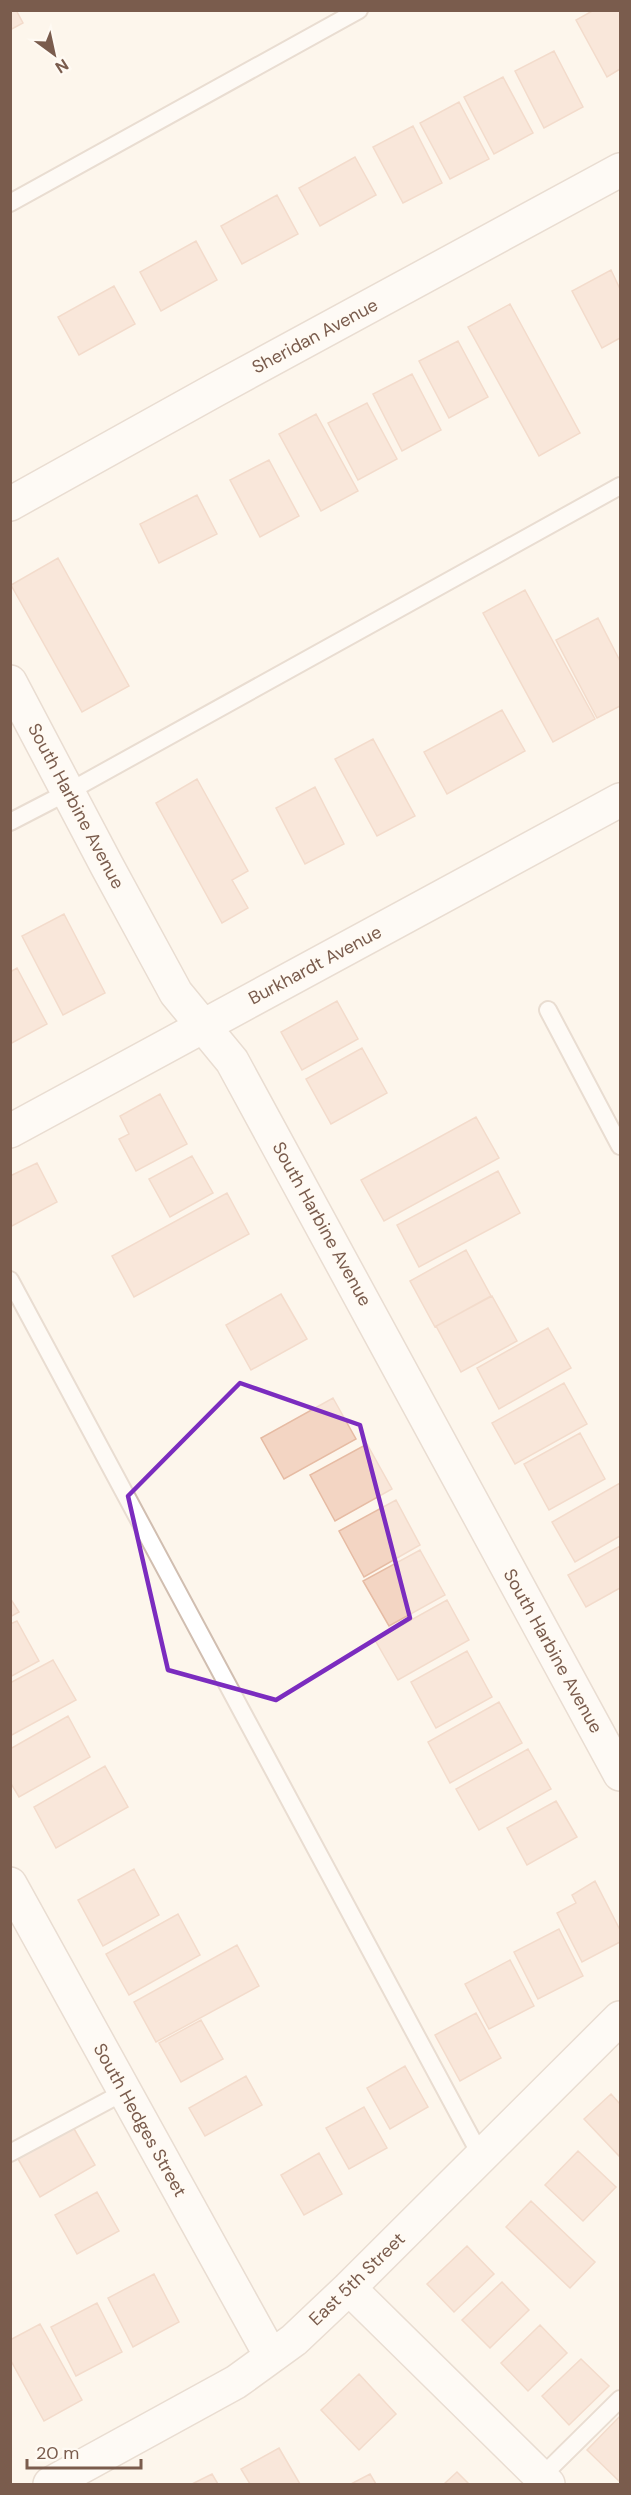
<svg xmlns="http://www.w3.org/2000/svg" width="631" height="2495" viewBox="0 0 631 2495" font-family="'DM Sans',sans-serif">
	<rect width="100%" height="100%" fill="#fdf6ec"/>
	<path fill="#f3d5c3" stroke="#e6bba3" stroke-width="1.5" d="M10,10H16L23,23L10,30Z
		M594,10H620V69L607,77L576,20Z
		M554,51L583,107L544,128L515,71Z
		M503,77L533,133L494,154L464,97Z
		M459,102L489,159L450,179L420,123Z
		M413,126L442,183L403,203L373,147Z
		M355,157L376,195L320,226L299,188Z
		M277,195L298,234L242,264L221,226Z
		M196,241L217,280L161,311L140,272Z
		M611,270L620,289V338L602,348L572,291Z
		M114,286L135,324L79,355L58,317Z
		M510,304L580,433L539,456L468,327Z
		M458,341L488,397L449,418L419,361Z
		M412,374L441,430L402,451L373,394Z
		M367,403L397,459L358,480L328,423Z
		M316,414L358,491L321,511L279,434Z
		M269,460L299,516L260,537L230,480Z
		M197,495L217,534L159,563L140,524Z
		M58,558L129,686L82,712L11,585Z
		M525,590L595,719L553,742L483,613Z
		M598,618L620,661V706L597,718L556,640Z
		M502,710L525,751L447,794L424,752Z
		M373,739L415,816L377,836L335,759Z
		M197,779L248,871L232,880L248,908L222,923L156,803Z
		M315,787L344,844L305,864L276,808Z
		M64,914L105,993L63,1015L22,936Z
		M17,968L47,1024L10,1044V972Z
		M337,1001L358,1039L302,1070L281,1032Z
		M362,1048L387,1093L331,1124L306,1079Z
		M160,1094L187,1144L136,1171L119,1139L129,1134L120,1116Z
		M476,1117L499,1158L384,1221L361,1180Z
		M192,1156L213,1193L170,1217L149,1179Z
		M37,1163L57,1202L10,1227V1176Z
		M498,1171L520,1213L419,1267L397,1225Z
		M227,1193L249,1234L134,1297L112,1256Z
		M466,1250L491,1296L435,1327L410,1281Z
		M281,1294L307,1339L251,1370L226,1325Z
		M492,1296L517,1341L461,1372L436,1326Z
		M548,1328L571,1368L499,1409L477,1368Z
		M564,1383L587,1424L515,1464L492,1423Z
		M333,1398L356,1439L284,1479L261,1438Z
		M580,1433L605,1479L549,1510L524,1464Z
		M367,1444L392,1489L335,1521L310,1475Z
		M620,1483V1536L575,1562L552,1522Z
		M396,1500L420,1545L364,1577L339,1531Z
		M620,1546V1588L586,1607L568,1575Z
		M420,1550L445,1595L389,1626L363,1581Z
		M10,1598L19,1612L10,1617Z
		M447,1600L469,1640L398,1680L375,1640Z
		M17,1621L39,1661L10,1677V1624Z
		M467,1651L492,1697L436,1728L411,1682Z
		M53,1660L76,1700L10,1736V1683Z
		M499,1702L522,1743L450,1783L428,1742Z
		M68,1716L90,1757L19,1797L10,1782V1749Z
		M528,1749L551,1789L479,1830L456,1789Z
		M105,1766L128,1807L56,1848L34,1807Z
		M556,1801L577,1837L527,1865L507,1828Z
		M134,1869L159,1915L103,1946L78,1900Z
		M595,1881L620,1930V1942L582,1962L557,1913L576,1903L572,1895Z
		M178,1914L200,1955L129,1995L106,1954Z
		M559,1929L583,1976L538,1999L514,1952Z
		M237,1945L259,1986L156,2042L134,2002Z
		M510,1960L534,2006L489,2029L465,1984Z
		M476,2013L501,2058L460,2081L435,2035Z
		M201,2020L223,2059L181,2082L159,2043Z
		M405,2066L428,2107L390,2129L367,2088Z
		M246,2076L262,2105L205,2136L189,2108Z
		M611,2094L620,2104V2157L584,2119Z
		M364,2107L387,2148L349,2169L326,2128Z
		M73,2127L95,2165L40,2197L18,2159Z
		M578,2151L616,2187L583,2221L545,2185Z
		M319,2153L342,2194L304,2215L281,2175Z
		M97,2192L119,2231L77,2254L55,2215Z
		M531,2201L595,2262L570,2288L506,2227Z
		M467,2246L494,2274L454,2312L427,2284Z
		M154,2274L179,2322L133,2347L108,2298Z
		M502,2282L529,2310L490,2348L462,2320Z
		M97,2303L122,2352L76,2376L51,2327Z
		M40,2324L82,2400L44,2421L10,2359V2340Z
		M540,2325L567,2353L528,2391L501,2363Z
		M581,2359L609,2386L569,2425L542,2396Z
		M359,2374L396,2414L359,2450L321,2410Z
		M620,2416V2482L587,2450Z
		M279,2448L300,2484H250L241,2469Z
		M457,2472L469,2484H444Z
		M212,2474L218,2484H192Z
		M370,2474L376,2484H351Z"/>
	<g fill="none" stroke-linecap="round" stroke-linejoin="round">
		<g stroke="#d1beb0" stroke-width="20">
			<path id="service" d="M10,203L359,10
				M10,822L68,792L620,486
				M548,1010L620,1146
				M10,1280L481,2156
				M10,2153L124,2092
				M538,2480L620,2399"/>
		</g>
		<g stroke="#d1beb0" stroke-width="36">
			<path id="minor" d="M10,504L215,390L620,170
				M10,682L107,866L176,993L232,1061L620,1774
				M10,1131L620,800
				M10,1884L271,2356
				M349,2288L548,2484
				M50,2484L236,2382L294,2340L349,2288L620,2018"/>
		</g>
		<use href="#service" stroke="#fff" stroke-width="16"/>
		<use href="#minor" stroke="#fff" stroke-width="33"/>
	</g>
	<path d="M0 0H631V2495H0ZM240,1383L360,1425L410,1618L276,1700L168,1670L128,1496Z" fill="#fdf6ec" fill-opacity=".55" fill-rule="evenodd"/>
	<path fill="none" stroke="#7b2cbf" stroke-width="4.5" stroke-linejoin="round" d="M240,1383L360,1425L410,1618L276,1700L168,1670L128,1496Z"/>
	<g text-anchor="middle" stroke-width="4.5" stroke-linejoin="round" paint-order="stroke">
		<g font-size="18" fill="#7a5c4d" stroke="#fffaf3">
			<text transform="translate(315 336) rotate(-28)" y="6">Sheridan Avenue</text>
			<text transform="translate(76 806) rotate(62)" y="6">South Harbine Avenue</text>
			<text transform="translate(315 965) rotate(-28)" y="6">Burkhardt Avenue</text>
			<text transform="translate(322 1224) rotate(61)" y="6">South Harbine Avenue</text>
			<text transform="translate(553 1651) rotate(61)" y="6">South Harbine Avenue</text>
			<text transform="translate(140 2120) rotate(61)" y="6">South Hedges Street</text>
			<text transform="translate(357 2279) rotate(-44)" y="6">East 5th Street</text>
		</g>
	</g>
	<rect width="631" height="2495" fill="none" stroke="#7a5c4d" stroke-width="24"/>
	<g transform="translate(54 54) rotate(147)" stroke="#fffaf3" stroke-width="4.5" paint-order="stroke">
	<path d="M0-4.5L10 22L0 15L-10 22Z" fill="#7a5c4d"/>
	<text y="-9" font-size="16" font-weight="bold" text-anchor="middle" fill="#7a5c4d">N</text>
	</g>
	<path d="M27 2459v9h114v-9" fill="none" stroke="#7a5c4d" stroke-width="3"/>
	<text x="36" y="2459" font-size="18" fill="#7a5c4d" stroke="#fffaf3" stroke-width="4.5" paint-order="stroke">20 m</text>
</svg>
